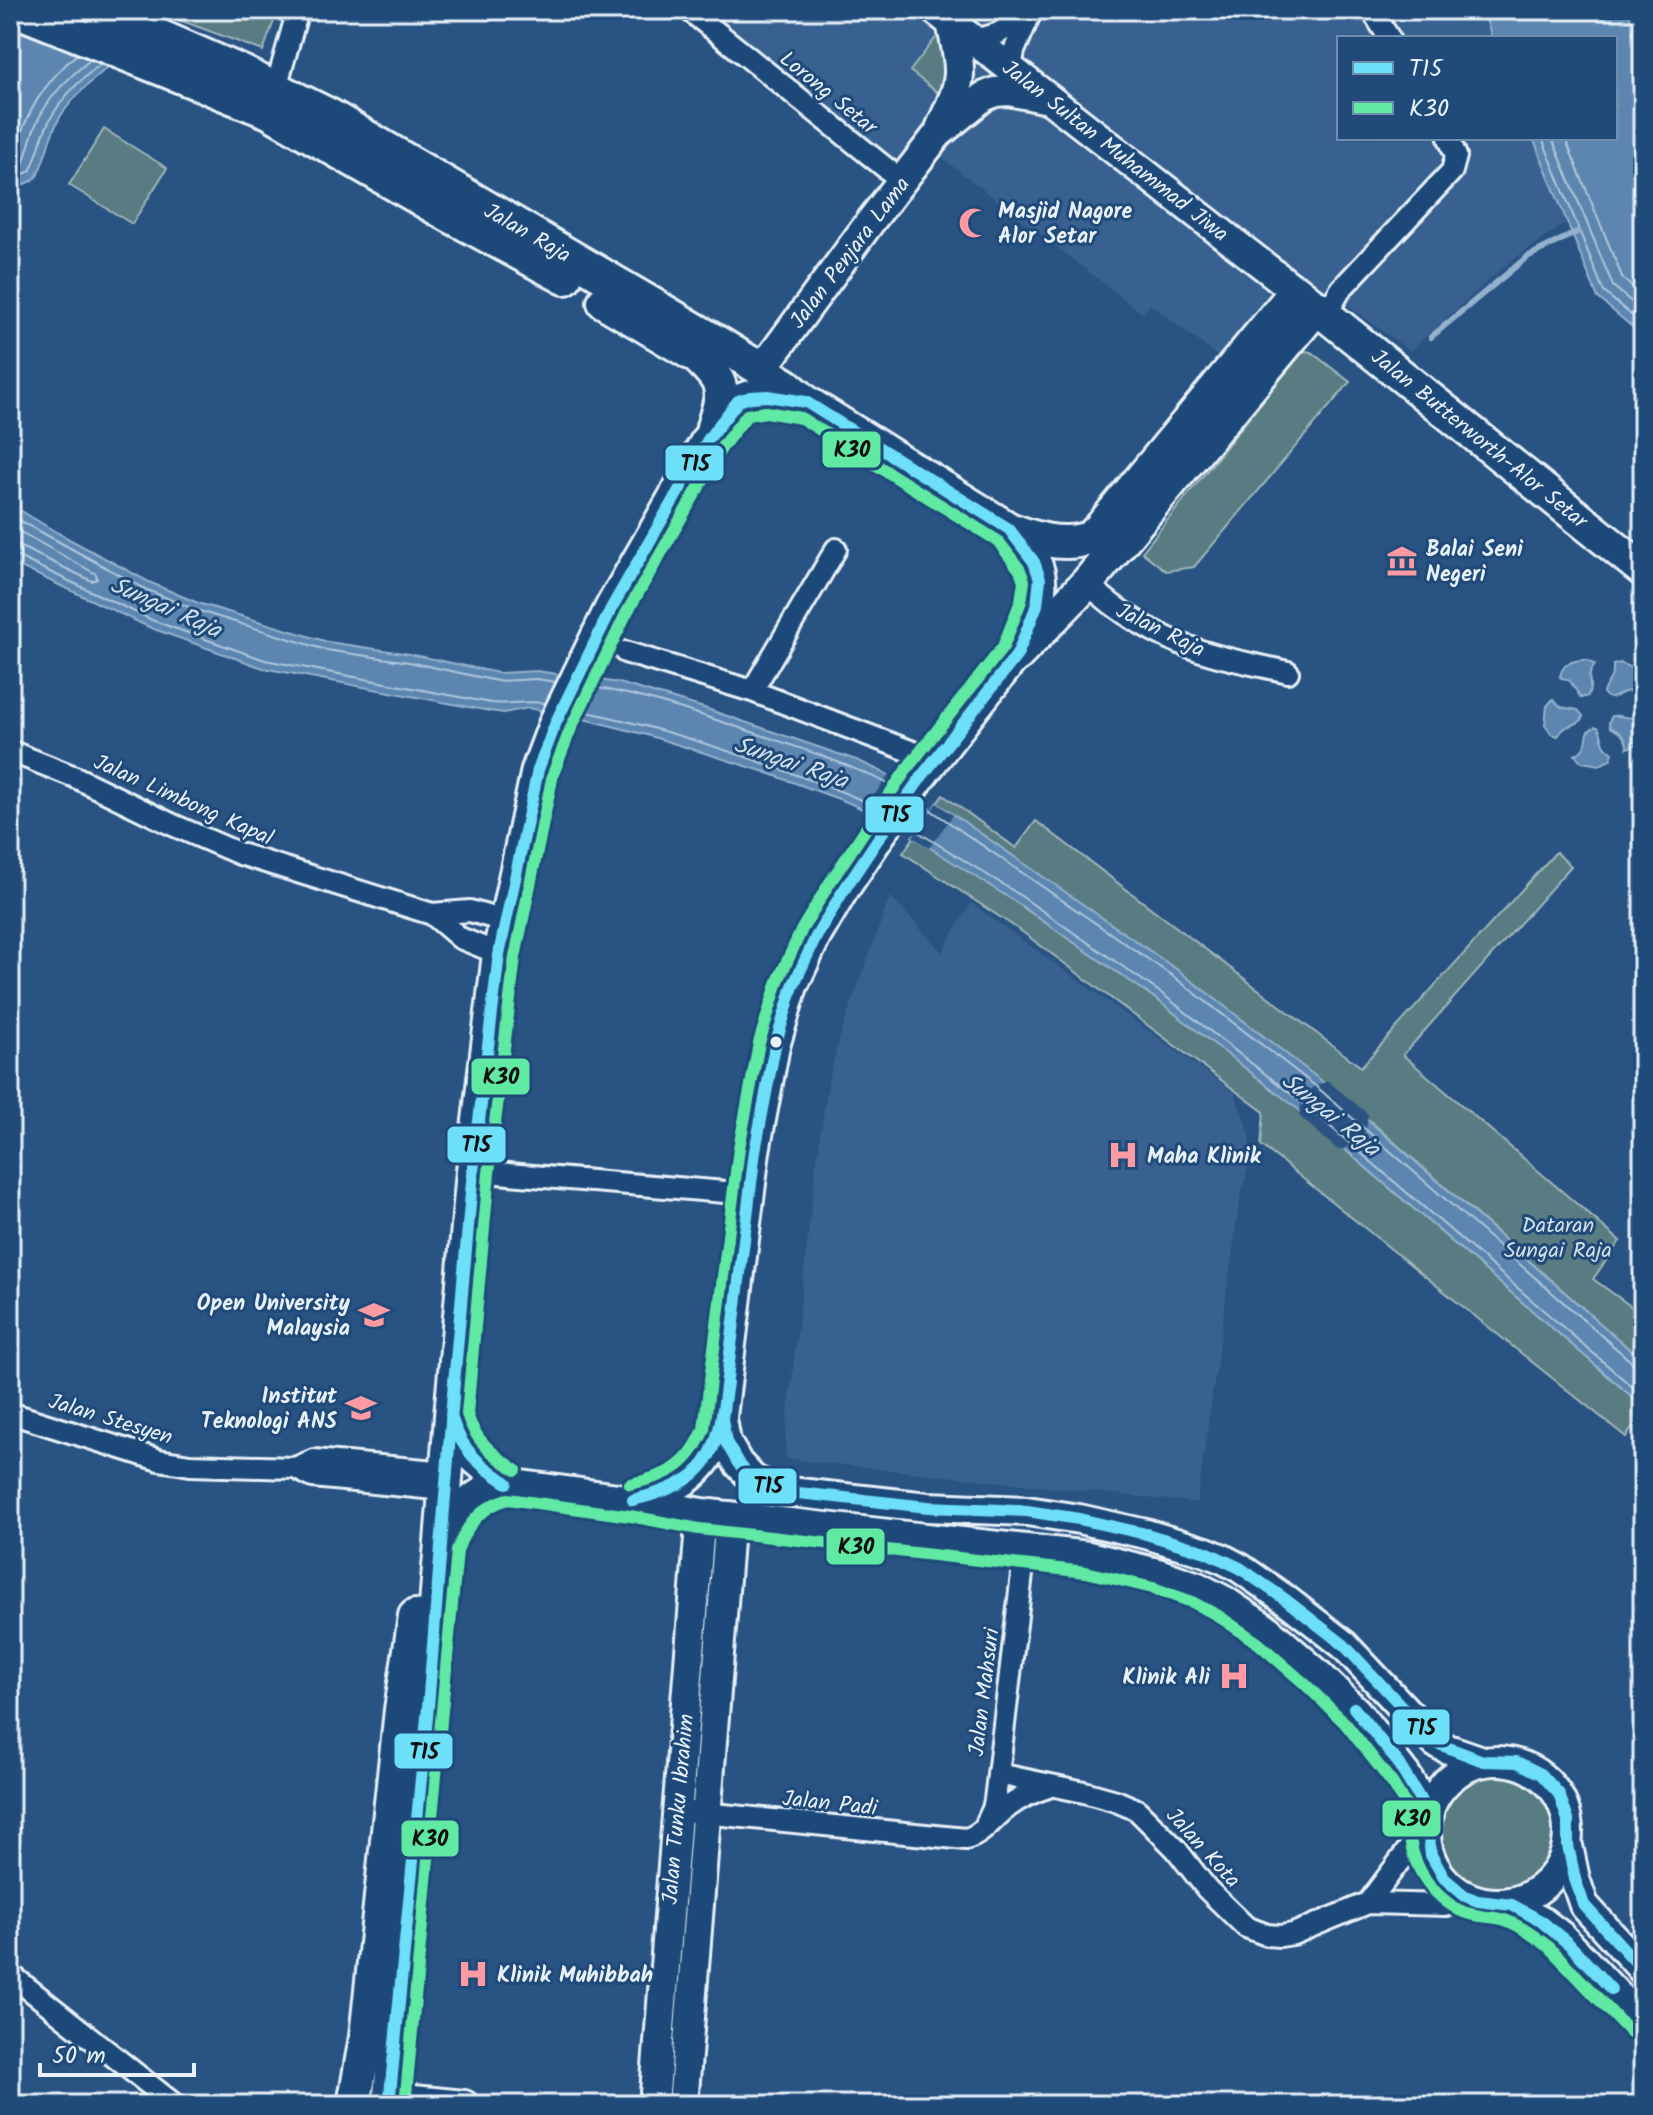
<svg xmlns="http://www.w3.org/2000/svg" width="1653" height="2115" viewBox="0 0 1653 2115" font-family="Kalam,sans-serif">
	<rect width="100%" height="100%" fill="#295383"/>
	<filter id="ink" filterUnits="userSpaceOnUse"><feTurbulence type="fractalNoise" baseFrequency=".0125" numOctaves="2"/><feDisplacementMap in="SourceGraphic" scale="16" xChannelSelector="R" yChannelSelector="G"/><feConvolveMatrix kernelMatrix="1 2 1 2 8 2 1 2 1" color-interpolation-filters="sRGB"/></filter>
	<g filter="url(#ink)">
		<path fill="#396190" d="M699,10H1483L1492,38H1339V138H1533L1567,222L1507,264L1410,351L1301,271L1229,365L1150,304L1143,314L918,139L895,168Z
			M890,896L942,952L971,903L1235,1093L1250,1136V1161L1240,1199L1197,1503L789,1459L786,1455L785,1440L816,1165L829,1077L842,1030Z"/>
		<path fill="#597c81" stroke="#a0b6bc" stroke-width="2" fill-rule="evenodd" d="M184,10H278L263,51L174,18Z
			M938,35C952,60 949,70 943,97L910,71Z
			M104,129L167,168L132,224L69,185Z
			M1305,351L1311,352L1350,382L1194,567L1166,571L1142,552L1301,353Z
			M943,795L1016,848L1036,821L1361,1067L1556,852L1571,866L1403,1055L1620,1241L1593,1279L1643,1315V1361L1369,1120L1344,1149L1643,1406V1411L1626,1437L1261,1145L1264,1112L1021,931L903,853ZM1011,899L1307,1093L1156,999Z
			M1437 1833a61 61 0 1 1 122 0a61 61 0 1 1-122 0Z"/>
		<path fill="#5c86b0" stroke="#94b1cd" stroke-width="2" d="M10,10H184C147,38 88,76 62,114C49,133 47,156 37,176L32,181L10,190Z
			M1483,10H1627L1643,49V336L1598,298L1533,138H1615V38H1492Z
			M10,504L56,532L149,582L198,603L328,642L410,654L498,673L537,671L619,683L704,708L859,761L897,779L937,803L1179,971L1323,1082L1368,1120L1643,1361V1406L1299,1110L1156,999L1011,899L913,837L871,813L847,802L765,772L647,735L592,721L528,708L504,713L490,711L263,668L151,628L10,562Z
			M1580,660H1587L1595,665C1584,677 1594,684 1588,696L1581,698L1570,681L1560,677C1562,665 1569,662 1580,660Z
			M1620,663C1635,668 1640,675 1638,692C1619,686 1614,707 1603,693C1606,681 1614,680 1613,665Z
			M1553,699L1561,707L1578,710L1583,716L1582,720C1572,728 1567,722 1558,736L1551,734L1545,724L1547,706Z
			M1641,714L1643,737L1636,745L1627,748C1627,737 1620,732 1610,727L1609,722L1612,716C1625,714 1626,722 1641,714Z
			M1595,727H1598C1605,739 1599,743 1613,753L1610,760L1600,765L1582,762L1575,755C1586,749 1587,742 1588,731Z"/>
		<path fill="#295383" d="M891,772L938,799L909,839L861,813Z
			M937,803L953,815L929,848L913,837Z
			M1328,1081L1368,1114L1366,1130L1360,1138L1344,1149L1338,1150L1299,1116L1302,1101L1307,1093L1314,1086Z"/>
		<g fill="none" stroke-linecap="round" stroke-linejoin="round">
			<path stroke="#b0c6db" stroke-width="2" d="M1542,138L1604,292L1643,325
				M1552,138L1613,286L1643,312
				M1565,138L1623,279L1643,296
				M10,157L14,154C27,111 43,84 77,54
				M10,170L23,164C28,150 31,135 37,122C49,96 69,77 90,60
				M10,181L30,171C37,158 40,142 46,128C57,102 78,81 101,64
				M10,515L145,589L196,610L326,650L409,662L497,681L536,679L556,682
				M10,526L96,574L97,579L92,581L21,547L10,545
				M10,555L16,556L154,621L265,660L491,703C510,705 526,700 545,703
				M593,687C645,696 696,713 746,730C797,747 847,763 895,787
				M582,711C653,725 725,749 794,774C823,785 853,794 879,809
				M922,804L1174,977L1318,1088L1634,1364L1643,1366
				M907,825L1015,892L1161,993L1304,1104L1643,1396"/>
			<path stroke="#94b1cd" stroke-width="6" d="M1431,337L1527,257L1577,232"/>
			<g stroke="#e8f1f8" stroke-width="26">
				<path id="street" d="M689,10L902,181
					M1372,10L1389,38
					M975,40L997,34L1030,14L1033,10
					M1011,68L1014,51L1030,14
					M273,98L298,10
					M1317,307L1334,301L1341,289L1452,171L1456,156L1449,138
					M1087,583C1117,612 1158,637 1198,650C1227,660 1258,665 1288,672
					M625,652L752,691L934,760
					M752,691L836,549
					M10,751L75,777L173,825L240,854L432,914L470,911L507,922
					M432,914L460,938L499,954
					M473,1171L749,1194
					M10,1413L159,1460L190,1465L295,1468L314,1460L447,1472
					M295,1468L313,1477L445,1490
					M998,1774L1084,1792L1116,1801L1137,1810L1176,1849L1207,1889L1246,1927L1267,1935L1280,1936L1293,1934L1368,1903L1447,1905L1480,1901
					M693,1812L966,1839C983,1835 995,1816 1008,1807C1021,1797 1035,1791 1051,1786
					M987,1822L993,1809L995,1800L1025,1549
					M1368,1903L1426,1826
					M10,1974L175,2105"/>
			</g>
			<g stroke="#e8f1f8" stroke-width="34">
				<path id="secondary" d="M935,10L1296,291
					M940,129C947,112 958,93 959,74C960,57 954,39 951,22
					M755,366L771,357L870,222L938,134L983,97L995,92L1009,91L1044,98
					M451,1416C460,1452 477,1464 507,1483
					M722,1419L726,1442L738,1463L754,1480L780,1491L928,1507L1027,1511L1079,1519L1146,1534L1206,1552L1223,1559L1240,1568L1286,1600L1344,1645L1436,1743L1448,1749L1483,1761
					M641,1498C680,1491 706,1471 720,1433L755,1151L775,1046L793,986L816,937L842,893L882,833L922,776L1017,655
					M442,1544C452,1512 474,1490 507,1483L633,1500L701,1513L1089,1556L1158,1573L1198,1587L1225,1601L1268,1630L1316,1672L1357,1712L1406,1775L1429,1814
					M1426 1832a71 71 0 1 1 142 0a71 71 0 1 1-142 0Z
					M1568,1846L1575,1879L1584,1905L1643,1970
					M1506,1903L1543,1922L1560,1935L1643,2022
					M403,2099L464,2105
					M654,2105L701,1513
					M683,2105L730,1516"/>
			</g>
			<g stroke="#e8f1f8" stroke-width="38">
				<path id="primary" d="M15,10L269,112L443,212L565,278
					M99,10L244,73L329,115L720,344L786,385L806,402L1009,529C1033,538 1061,547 1086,539C1092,537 1097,531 1101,527L1296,291L1643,570
					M604,302L692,354
					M696,356C726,384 725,389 713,427
					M1009,529C1017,539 1026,549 1033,560C1048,586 1033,616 1023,641
					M1017,655L1087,583L1317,307
					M354,2105L366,2037L401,1710L415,1616
					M389,2105L428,1707L451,1416L473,1171L499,954L538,770L556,722L612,607L709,438L738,401L751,397L767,396L785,400L804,402"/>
			</g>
			<use href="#street" stroke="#1f4a7a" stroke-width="20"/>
			<use href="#secondary" stroke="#1f4a7a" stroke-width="28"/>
			<use href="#primary" stroke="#1f4a7a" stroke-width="32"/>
			<g stroke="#1f4a7a" stroke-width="18">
				<path id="bus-1" d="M507,1483C478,1464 461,1450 451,1416L473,1171L499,954L538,770L556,722L612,607L709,438L738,401L751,397L767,396L806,402L1009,529L1034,562L1040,579L1037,605L1017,655L922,776L882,833L842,893L816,937L793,986L775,1046L755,1151L722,1419L726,1442L738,1463L754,1480L780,1491L928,1507L1027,1511L1079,1519L1146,1534L1206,1552L1240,1568L1286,1600L1344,1645L1436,1743L1483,1761L1517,1762L1541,1774L1559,1794L1568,1820V1846L1575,1879L1584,1905L1643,1970
					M633,1500C710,1481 717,1457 727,1382
					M1354,1708L1396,1760L1429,1814L1428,1828L1431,1855L1444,1878L1465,1896L1478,1901L1512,1905L1541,1921L1569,1944L1611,1989
					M389,2105L428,1707L453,1397"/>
			</g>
			<g stroke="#1f4a7a" stroke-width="18">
				<path id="bus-2" d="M516,1470C493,1455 475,1441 467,1414L489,1173L515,957L553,774L571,728L626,614L722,447L747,415L766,412L801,418L998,541L1020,570L1024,581L1021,601L1003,647L909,766L869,824L829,884L802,929L778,981L759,1043L739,1148L704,1429C689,1466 668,1476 630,1484
					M405,2105L457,1551C466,1525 481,1507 508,1499L630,1516L699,1529L1086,1572L1153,1588L1192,1602L1217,1615L1258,1643L1305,1684L1345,1723L1393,1784L1412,1816C1403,1854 1427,1892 1459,1910C1472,1917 1487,1916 1501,1919C1516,1922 1537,1938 1549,1947L1631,2033"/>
			</g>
			<use href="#bus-1" stroke="#6ddff8" stroke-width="12"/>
			<use href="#bus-2" stroke="#60e9a3" stroke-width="12"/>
		</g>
	</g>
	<defs>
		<g id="mosque-bare" transform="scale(2.4)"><path d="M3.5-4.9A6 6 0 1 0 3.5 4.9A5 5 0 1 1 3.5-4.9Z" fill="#ff9aa2" stroke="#1f4a7a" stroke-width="2.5" paint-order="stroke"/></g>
		<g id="museum-bare" transform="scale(2.4)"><path d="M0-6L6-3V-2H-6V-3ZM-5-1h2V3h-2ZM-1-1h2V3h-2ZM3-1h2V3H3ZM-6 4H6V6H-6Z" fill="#ff9aa2" stroke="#1f4a7a" stroke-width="2.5" paint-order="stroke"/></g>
		<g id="hospital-bare" transform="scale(2.4)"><path d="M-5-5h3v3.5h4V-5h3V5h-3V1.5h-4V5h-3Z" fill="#ff9aa2" stroke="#1f4a7a" stroke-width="2.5" paint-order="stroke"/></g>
		<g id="university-bare" transform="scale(2.4)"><path d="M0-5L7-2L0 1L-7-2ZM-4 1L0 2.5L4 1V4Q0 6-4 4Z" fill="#ff9aa2" stroke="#1f4a7a" stroke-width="2.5" paint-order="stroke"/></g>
	</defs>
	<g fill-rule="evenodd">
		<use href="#mosque-bare" x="974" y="223"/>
		<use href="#museum-bare" x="1402" y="561"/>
		<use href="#hospital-bare" x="1123" y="1155"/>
		<use href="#university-bare" x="374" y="1315"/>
		<use href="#university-bare" x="361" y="1408"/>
		<use href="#hospital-bare" x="1234" y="1676"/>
		<use href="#hospital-bare" x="473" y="1974"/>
	</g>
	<circle fill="#e8f1f8" stroke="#1f4a7a" stroke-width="3" cx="776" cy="1042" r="7"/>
	<g text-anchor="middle" stroke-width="6" stroke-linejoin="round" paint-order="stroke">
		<g font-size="22" fill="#e8f1f8" stroke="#1f4a7a">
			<text transform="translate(829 92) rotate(39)" y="8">Lorong Setar</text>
			<text transform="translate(1116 150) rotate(38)" y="8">Jalan Sultan Muhammad Jiwa</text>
			<text transform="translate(528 232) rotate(30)" y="8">Jalan Raja</text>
			<text transform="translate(849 252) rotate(-53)" y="8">Jalan Penjara Lama</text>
			<text transform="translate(1480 438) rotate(39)" y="8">Jalan Butterworth-Alor Setar</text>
			<text transform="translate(1161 629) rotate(26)" y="8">Jalan Raja</text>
			<text transform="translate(184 799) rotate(24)" y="8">Jalan Limbong Kapal</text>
			<text transform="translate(111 1418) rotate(17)" y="8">Jalan Stesyen</text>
			<text transform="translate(983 1692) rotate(-83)" y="8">Jalan Mahsuri</text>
			<text transform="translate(830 1802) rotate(6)" y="8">Jalan Padi</text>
			<text transform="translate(677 1809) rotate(-85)" y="8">Jalan Tunku Ibrahim</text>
			<text transform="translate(1204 1847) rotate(48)" y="8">Jalan Kota</text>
		</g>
		<g font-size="22" font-weight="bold" fill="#e8f1f8" stroke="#1f4a7a" text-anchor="start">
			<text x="998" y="218">Masjid Nagore<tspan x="998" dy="25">Alor Setar</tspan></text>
			<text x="1426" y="556">Balai Seni<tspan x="1426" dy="25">Negeri</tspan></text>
			<text x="1147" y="1163">Maha Klinik</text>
			<text x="350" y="1310" text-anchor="end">Open University<tspan x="350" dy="25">Malaysia</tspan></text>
			<text x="337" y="1403" text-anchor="end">Institut<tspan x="337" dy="25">Teknologi ANS</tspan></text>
			<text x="1210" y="1684" text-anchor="end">Klinik Ali</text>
			<text x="497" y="1982">Klinik Muhibbah</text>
		</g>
		<g font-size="22" fill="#d3dfe6" stroke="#1f4a7a">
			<text x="1558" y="1232">Dataran<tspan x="1558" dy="25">Sungai Raja</tspan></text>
		</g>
		<g font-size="24" font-style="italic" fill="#d3e1ed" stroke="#1f4a7a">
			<text transform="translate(166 607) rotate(24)" y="8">Sungai Raja</text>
			<text transform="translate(791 762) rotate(19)" y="8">Sungai Raja</text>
			<text transform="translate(1331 1114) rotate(39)" y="8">Sungai Raja</text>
		</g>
	</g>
	<g stroke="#1f4a7a" stroke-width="3">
		<rect x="821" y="430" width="61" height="39" rx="8" fill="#60e9a3"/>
		<rect x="664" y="444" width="61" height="38" rx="8" fill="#6ddff8"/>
		<rect x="864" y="795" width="61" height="39" rx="8" fill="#6ddff8"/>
		<rect x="470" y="1057" width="61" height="39" rx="8" fill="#60e9a3"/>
		<rect x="446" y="1125" width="61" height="39" rx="8" fill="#6ddff8"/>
		<rect x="737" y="1467" width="61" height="38" rx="8" fill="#6ddff8"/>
		<rect x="825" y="1527" width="61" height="39" rx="8" fill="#60e9a3"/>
		<rect x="1391" y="1708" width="60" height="38" rx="8" fill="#6ddff8"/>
		<rect x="393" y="1732" width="61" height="38" rx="8" fill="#6ddff8"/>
		<rect x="1381" y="1799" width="61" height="39" rx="8" fill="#60e9a3"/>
		<rect x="400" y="1819" width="60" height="39" rx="8" fill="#60e9a3"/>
	</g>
	<g font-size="22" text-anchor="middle" font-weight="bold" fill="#111">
		<text x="852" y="457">K30</text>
		<text x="695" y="471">T15</text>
		<text x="895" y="822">T15</text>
		<text x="501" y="1084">K30</text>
		<text x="476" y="1152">T15</text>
		<text x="768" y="1493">T15</text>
		<text x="856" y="1554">K30</text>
		<text x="1421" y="1735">T15</text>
		<text x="424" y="1759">T15</text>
		<text x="1412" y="1826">K30</text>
		<text x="430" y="1846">K30</text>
	</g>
	<rect width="1653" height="2115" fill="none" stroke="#1f4a7a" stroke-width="40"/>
	<rect x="20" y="20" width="1613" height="2075" fill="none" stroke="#e8f1f8" stroke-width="3" filter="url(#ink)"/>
	<rect x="1337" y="36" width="280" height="104" fill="#1f4a7a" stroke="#6f8dac" stroke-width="2"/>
	<rect x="1353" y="62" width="40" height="12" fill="#6ddff8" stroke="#6f8dac" stroke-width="2"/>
	<text x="1409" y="76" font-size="24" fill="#e8f1f8">T15</text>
	<rect x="1353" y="102" width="40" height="12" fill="#60e9a3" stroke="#6f8dac" stroke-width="2"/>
	<text x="1409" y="116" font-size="24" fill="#e8f1f8">K30</text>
	<path d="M40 2063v12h154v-12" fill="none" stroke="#e8f1f8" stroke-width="4"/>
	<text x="52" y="2063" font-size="24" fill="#e8f1f8" stroke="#1f4a7a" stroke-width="6" paint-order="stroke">50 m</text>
</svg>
